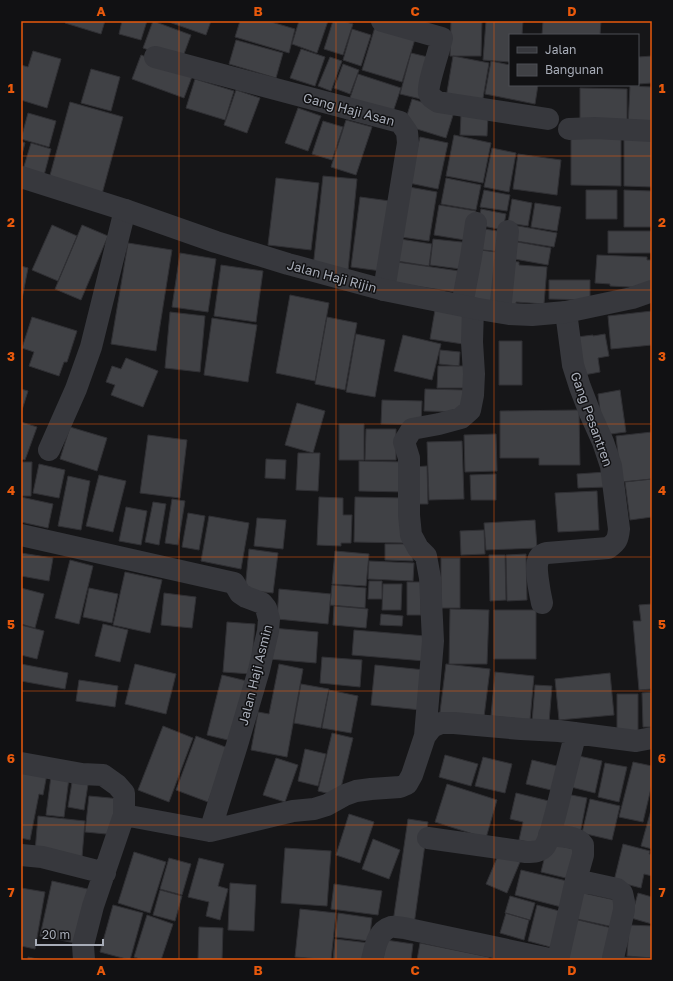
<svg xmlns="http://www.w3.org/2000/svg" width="673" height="981" viewBox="0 0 673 981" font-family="'Golos Text',sans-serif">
	<rect width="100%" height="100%" fill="#161618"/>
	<path fill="#404145" stroke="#303034" d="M66,21H105L101,34L65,23Z
		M122,21H147L141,40L119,34Z
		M153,21L191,35L181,62L143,48Z
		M166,21H211L206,35Z
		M240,21H268L295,29L289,53L235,37Z
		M299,21H328L317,53L292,44Z
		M333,21H343L353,24L343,55L324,49Z
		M451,21H482L481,56H450Z
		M486,21H523L522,35H510V62L483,60Z
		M543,21H601L600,35H542Z
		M375,27L415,39L402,82L362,70Z
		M352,29L371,35L361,66L343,60Z
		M236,40L283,53L276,78L229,64Z
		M301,49L325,57L315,86L290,78Z
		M33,51L61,59L47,108L21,100V65L28,67Z
		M411,53L436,59L425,100L400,94Z
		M141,55L193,74L184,98L132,79Z
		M453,56L489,63L482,104L446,98Z
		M652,56V83L638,84V57Z
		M330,57L342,61L331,91L318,86Z
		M491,61L510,65V85H538L535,104L485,94Z
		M343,64L359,70L350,94L334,88Z
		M91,69L120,77L111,111L81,103Z
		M358,74L401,88L392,115L349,101Z
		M195,79L234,91L225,120L186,108Z
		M630,86L652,87V126H628Z
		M580,88L627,89V122H580Z
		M236,90L260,98L247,133L224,125Z
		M412,99L454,112L446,138L404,125Z
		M70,102L123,117L102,194L49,179Z
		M298,108L321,116L308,151L285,143Z
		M28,113L56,121L49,147L21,139Z
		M461,115L488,116L487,136L460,135Z
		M346,120L372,127L356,175L331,167Z
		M323,121L343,127L332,160L312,154Z
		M571,133L621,134V186L571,185Z
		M624,134H652V187L624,186Z
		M454,135L491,143L483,183L446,176Z
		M420,137L448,143L438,189L409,183Z
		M21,141L25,143L21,158Z
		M31,143L51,149L43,179L22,173Z
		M492,148L516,153L509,192L484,187Z
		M518,154L561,160L557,195L513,189Z
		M323,176L357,179L348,271L313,268Z
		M276,178L319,183L311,250L268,245Z
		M446,178L481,185L476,210L441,204Z
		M409,187L437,192L429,241L401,237Z
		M484,190L510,195L507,211L480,207Z
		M586,190H617V219H586Z
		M624,190L652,191V227H624Z
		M360,197L390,201L381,271L351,267Z
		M512,199L532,203L528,226L508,223Z
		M535,203L561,207L557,231L531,227Z
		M439,205L476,211L471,241L434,235Z
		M481,209L506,214L503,230L478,225Z
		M52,225L77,236L58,281L32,270Z
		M82,225L108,236L81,300L55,289Z
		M513,225L557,233L554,247L510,240Z
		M477,228L505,232L502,252L474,249Z
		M608,231H652V253H608Z
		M400,239L432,244L429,266L397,261Z
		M433,239L471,243L468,270L430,265Z
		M512,241L551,248L548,265L509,258Z
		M128,243L172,250L156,351L111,344Z
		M473,249L503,253L496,306L467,302Z
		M180,253L216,259L208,312L172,307Z
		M597,255L647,257V260H652V283L648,288L610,286V284L595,283Z
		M508,261L519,262V265L547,267L544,304L516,302V312L504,311Z
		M397,262L466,272L462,293L394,283Z
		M221,265L263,271L256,322L214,316Z
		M21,266L28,268L22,299H21Z
		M549,280H590V300L549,299Z
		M290,295L329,303L315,381L276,373Z
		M435,310L467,315L463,344L430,339Z
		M652,311V345L611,349L608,316Z
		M170,312L205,316L200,372L165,368Z
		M32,317L77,331L67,362H64L59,376L29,366L34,352L22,348Z
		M327,317L357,323L345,390L315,384Z
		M212,318L257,325L248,382L204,375Z
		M356,334L385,340L375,397L346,392Z
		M605,334L609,356L598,358L600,372L584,375L577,337L593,335V336Z
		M403,335L441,344L432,380L394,371Z
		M499,341H522V385H499Z
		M440,350L460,352L459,366L439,364Z
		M126,358L158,371L143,407L111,395L115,385L106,382L112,366L121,369Z
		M438,366H464V388H437Z
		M21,389L28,391L21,413Z
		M425,389L464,390L463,412L424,411Z
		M620,390L626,432L603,435L598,394Z
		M382,400L422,401L421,425L381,424Z
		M297,403L325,411L313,453L285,445Z
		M579,410L580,465H539V458H500V411Z
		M21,422L37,427L25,460L21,459Z
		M339,424H364V460H339Z
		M70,427L107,438L97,471L60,459Z
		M366,429H396V460H365Z
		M652,432V479L621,482L616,436Z
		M496,434L497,471L465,472L464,435Z
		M148,435L187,440L180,498L140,493Z
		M462,441L464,499L429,500L427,442Z
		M298,453H320L318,491L296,490Z
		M266,459L286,460L285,479L265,478Z
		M359,461L406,462L405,492L359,491Z
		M21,462H32L31,496H21Z
		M39,464L65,470L59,498L33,493Z
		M427,466L428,504H414L413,467Z
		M606,472L607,487L578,488L577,474Z
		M496,474V500H471L470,475Z
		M99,475L126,481L113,532L86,526Z
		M68,476L90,481L81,530L58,526Z
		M652,479V517L630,520L625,482Z
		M597,491L599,530L558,532L555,493Z
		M21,497L53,504L48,528L21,522Z
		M319,497L343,498V515H352L351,543H341V546L317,545Z
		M355,497L405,498L404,543L354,542Z
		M172,499L185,501L178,545L165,543Z
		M153,502L166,504L159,545L145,542Z
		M126,507L147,511L141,545L119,541Z
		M188,513L205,516L199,550L182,547Z
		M209,516L249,523L241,569L201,561Z
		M257,518L286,520L283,549L254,546Z
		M535,520L537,548L486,550L484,523Z
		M484,530L485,554L461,555L460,531Z
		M385,544H413V561L385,560Z
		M249,549L278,553L273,593L245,590Z
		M335,551L369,554L366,586L332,584Z
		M21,553L53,558L49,581L21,576Z
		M526,554L527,600L507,601L506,555Z
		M489,555H505L506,600L490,601Z
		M441,558H460V608H441Z
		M70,560L93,566L79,624L55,618Z
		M369,561L414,563L413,581L368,579Z
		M125,572L162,580L150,633L113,625Z
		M369,581H382V599H368Z
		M407,582H421V615H407Z
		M383,584H402L401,610H382Z
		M332,585L366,588L365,608L330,605Z
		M21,588L44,594L35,628L21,624Z
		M89,588L118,594L112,623L83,617Z
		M279,589L331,594L328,624L277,619Z
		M164,593L196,597L192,628L161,625Z
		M652,604V689L639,690L633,621H641L639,605Z
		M334,606L368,609L366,628L333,625Z
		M450,609L489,610L487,664H449Z
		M494,610H536V659H494Z
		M381,614L403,616L402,626L380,625Z
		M227,622L255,624L251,674L223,672Z
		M103,624L128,630L120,662L95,656Z
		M21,625L44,631L37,659L21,655Z
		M272,628L318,632L316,663L269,659Z
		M354,630L426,636L425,661L352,655Z
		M322,657L362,660L360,687L320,683Z
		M21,664L68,673L65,689L21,681Z
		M135,664L176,674L166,714L125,704Z
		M279,664L303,669L287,757L251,750L258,712L269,714Z
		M446,664L490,669L483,725L439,720Z
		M375,665L425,670L421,710L371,705Z
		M495,672L534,676L530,720L491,716Z
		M610,673L614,715L559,720L555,679Z
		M222,675L251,682L236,742L207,735Z
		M79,680L118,686L115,707L76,701Z
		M301,684L329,689L321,728L294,723Z
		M535,685L552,686L549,723L532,722Z
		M329,690L358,696L351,733L322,728Z
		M652,692V727H643L642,693Z
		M617,694H638V734H617Z
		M163,726L193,738L169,802L138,790Z
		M332,733L353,738L339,796L318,791Z
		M196,736L228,748L208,802L176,790Z
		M305,749L326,754L318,786L298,781Z
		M445,755L478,764L471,786L439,777Z
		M574,755L602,761L595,793L567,786Z
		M483,757L512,764L505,793L475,786Z
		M276,758L298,765L285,802L263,795Z
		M532,760L561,767L555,791L526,784Z
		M633,762L652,766V784L643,822L619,817Z
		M605,763L627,767L619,802L598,797Z
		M21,769L47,774L43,795L39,794L30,840L21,838Z
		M51,776L69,778L64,817L46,815Z
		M73,776L89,778L84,810L68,807Z
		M447,784L497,800L486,838L435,822Z
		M516,793L553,802L541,845L519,840L523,822L510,819Z
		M566,794L587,798L580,834L559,829Z
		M89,796L121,799L117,835L85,832Z
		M590,799L620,806L612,840L582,833Z
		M651,810H652V849L641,846Z
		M349,814L374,822L360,863L336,855Z
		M38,816L85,821L82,857L35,852Z
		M408,819L428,822L414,925L393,922Z
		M373,839L400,850L389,879L362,869Z
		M548,843L582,851L574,880L541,872Z
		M623,844L650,851L649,854H652V876L644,874L641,888L614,881Z
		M285,848L331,851L327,906L281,903Z
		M134,852L166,862L150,913L118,903Z
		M499,853L520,862L507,893L486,884Z
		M169,858L191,864L182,895L160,889Z
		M199,858L224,864L218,886L228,889L220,920L206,916L209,902L188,897Z
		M521,870L571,882L565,908L515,895Z
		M52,881L92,890L80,944L40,936Z
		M230,883L256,885L254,931L228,930Z
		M334,884L382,891L378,915L331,909Z
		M21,888L45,892L35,949L21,946Z
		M160,890L182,896L175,921L153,915Z
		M574,891L624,902L618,928L568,917Z
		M638,893L652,897V924L631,918Z
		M510,896L535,903L530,920L505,913Z
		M113,905L143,913L130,960L100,952Z
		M537,905L563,912L554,948L528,941Z
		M300,909L336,913L331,960L295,957Z
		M338,913L372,918L369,941L335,937Z
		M506,913L529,920L524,940L500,933Z
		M147,915L173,924L161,960H143L134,957Z
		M574,919L616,929L609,960H564Z
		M629,925L652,926V958L627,956Z
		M199,927L223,928L222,960H198Z
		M335,939L369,943L367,960H333Z
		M386,940L413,944L411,960H383Z
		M420,943L489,957V960H417Z
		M28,957L42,960H28Z
		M620,957L652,958V960H620Z"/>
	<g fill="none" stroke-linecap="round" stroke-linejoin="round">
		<path stroke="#37383d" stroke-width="22" d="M382,21L442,38C440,48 427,85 429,93C430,98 434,99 438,102L548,119
			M155,57L400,122L407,132L408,143L384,290
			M569,129L595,128L652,131
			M462,305L471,257L476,223
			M500,312L508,231
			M49,450L76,389L91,347L125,210
			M21,535L234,583L240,593L246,597L262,603L266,608L269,619L268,631L259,670L237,745L210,831
			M542,603C540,594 535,568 538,561C539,556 543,554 547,553L608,548C617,542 618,539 619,529L611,466L603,442L590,413L580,387L573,365L566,312
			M425,736L433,641L430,578L426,556L418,548L411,535L409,515V458L404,442L412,429L439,424L461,418L470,410L473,395L474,374L472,342L473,308
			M21,763L82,774L103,775L117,785L124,793V815L93,906L83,945L84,960
			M124,815L210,831L293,811L314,809L327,805L345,795L356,791L371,789L400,787L407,784L412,775L425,736L432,727L441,723H454L521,729L559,731L636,741L652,738
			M549,835C560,837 577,835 583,845V855L576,880L558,960
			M428,838L526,852C533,852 541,852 545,846C550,838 552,826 555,816C562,789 568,761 576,733
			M21,855L42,857L105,873
			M576,880L617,889L622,893L624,902V910L613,958
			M372,960C375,948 377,931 391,927C395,926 400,928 404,928L554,960"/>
		<path stroke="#37383d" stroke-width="22" d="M21,177L125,210L216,242L288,264L384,290L473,308L509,314L532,315L566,312L632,298L652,291"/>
	</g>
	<path fill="none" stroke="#e8590c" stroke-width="1" stroke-opacity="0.55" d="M179,21V960M336,21V960M494,21V960M21,156H652M21,290H652M21,424H652M21,557H652M21,691H652M21,825H652"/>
	<g text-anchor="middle" stroke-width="3" stroke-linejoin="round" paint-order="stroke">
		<g font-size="13" fill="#a8adb8" stroke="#111113">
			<text transform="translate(349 109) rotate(15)" y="5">Gang Haji Asan</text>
			<text transform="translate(332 276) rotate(15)" y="5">Jalan Haji Rijin</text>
			<text transform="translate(592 419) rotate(70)" y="5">Gang Pesantren</text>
			<text transform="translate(255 675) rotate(-76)" y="5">Jalan Haji Asmin</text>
		</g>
	</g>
	<rect width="673" height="981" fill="none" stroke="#111113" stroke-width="44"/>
	<rect x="509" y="34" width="130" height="52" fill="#111113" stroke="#4d4f55"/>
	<rect x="517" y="47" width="20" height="6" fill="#37383d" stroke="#4d4f55"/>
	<text x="545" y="54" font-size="12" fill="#a8adb8">Jalan</text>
	<rect x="517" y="64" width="20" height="12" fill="#404145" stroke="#4d4f55"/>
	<text x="545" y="74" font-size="12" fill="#a8adb8">Bangunan</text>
	<path d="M36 939v6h67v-6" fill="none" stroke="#a8adb8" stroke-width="2"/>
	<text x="42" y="939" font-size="12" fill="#a8adb8" stroke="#111113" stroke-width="3" paint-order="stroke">20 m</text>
	<rect x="22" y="22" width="629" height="937" fill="none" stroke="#e8590c" stroke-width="1.5"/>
	<g font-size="13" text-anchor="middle" font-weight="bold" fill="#e8590c">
		<text x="101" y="16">A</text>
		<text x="258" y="16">B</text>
		<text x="415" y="16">C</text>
		<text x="572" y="16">D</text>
		<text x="11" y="93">1</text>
		<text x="662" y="93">1</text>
		<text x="11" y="227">2</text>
		<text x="662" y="227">2</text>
		<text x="11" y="361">3</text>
		<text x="662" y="361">3</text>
		<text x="11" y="495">4</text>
		<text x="662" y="495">4</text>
		<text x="11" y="629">5</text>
		<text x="662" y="629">5</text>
		<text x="11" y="763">6</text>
		<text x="662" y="763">6</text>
		<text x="11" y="897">7</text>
		<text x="662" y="897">7</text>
		<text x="101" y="975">A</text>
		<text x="258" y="975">B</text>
		<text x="415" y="975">C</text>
		<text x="572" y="975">D</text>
	</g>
</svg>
